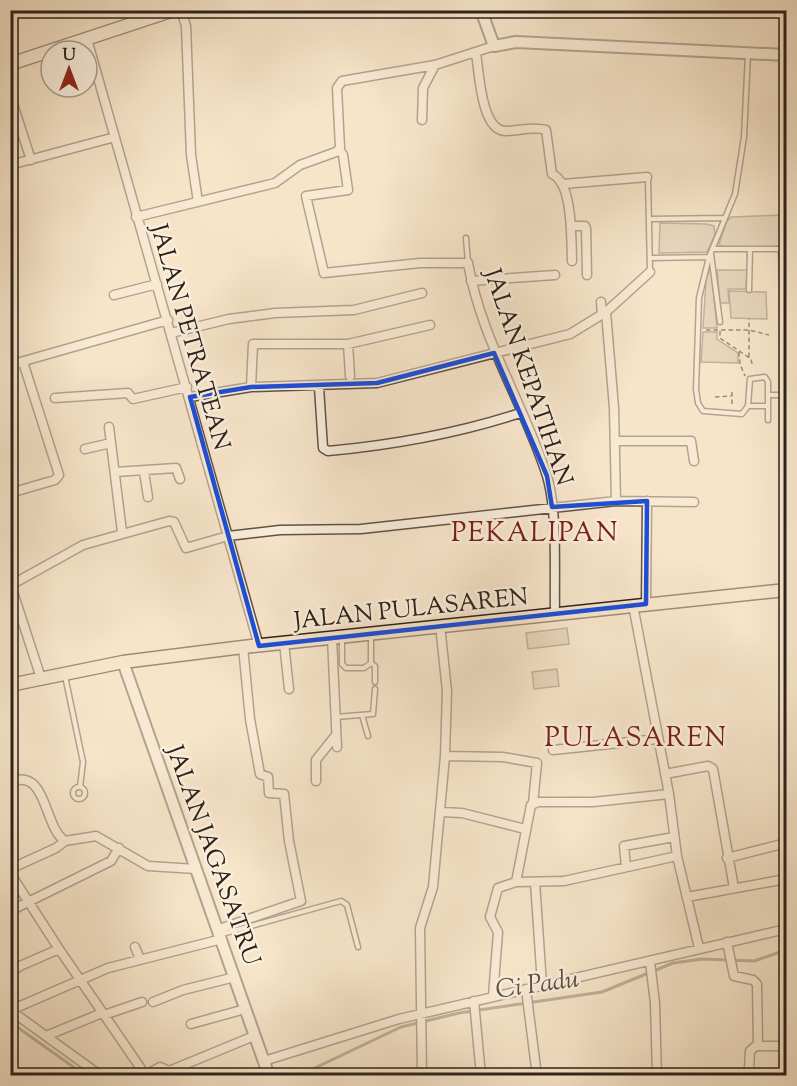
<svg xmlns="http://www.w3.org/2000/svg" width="797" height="1086" viewBox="0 0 797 1086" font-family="'Sorts Mill Goudy',serif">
	<rect width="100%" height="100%" fill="#f7e5cb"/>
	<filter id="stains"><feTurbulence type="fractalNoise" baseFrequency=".00333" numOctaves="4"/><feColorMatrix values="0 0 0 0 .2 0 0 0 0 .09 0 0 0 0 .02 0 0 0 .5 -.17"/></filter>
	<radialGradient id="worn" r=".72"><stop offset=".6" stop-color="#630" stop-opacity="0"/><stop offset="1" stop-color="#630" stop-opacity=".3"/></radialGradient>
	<path fill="#d5c4ad" stroke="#817363" stroke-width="1.5" d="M786,215V246L723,248L719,244L727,221L731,217Z
		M660,223L707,224L714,226L715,235L707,252L659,253Z
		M711,266L717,328H703L706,280Z
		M717,270H747L746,289H728L729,303H720Z
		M729,291L766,292L767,319L731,318Z
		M703,332H717V339L738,353V363L701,362Z
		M567,628L569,644L528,649L526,633Z
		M557,669L559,686L534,689L532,672Z"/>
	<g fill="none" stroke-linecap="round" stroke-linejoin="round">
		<path stroke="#7d6f5f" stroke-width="3" d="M10,1022L86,1076
			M298,1076L401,1027L459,1013L602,992L673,963L702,959L754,961L786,950"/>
		<g stroke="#605346" stroke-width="7">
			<path id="service" d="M748,54L744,137L735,194L709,257L699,298L696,389L698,403L703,411L742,414L748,406L750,379L765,377L768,382V420
				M648,178L650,272
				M649,219L725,218
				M466,238L468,263
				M713,249H786
				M781,249L782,285
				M711,254L720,322
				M651,258L709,257
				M749,290L750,249
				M768,395H783L786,401
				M748,406H768
				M342,639V664L346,668H364L371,663V635
				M371,663L375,666V682
				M65,676L83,762L80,787
				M362,715L368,736
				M335,717L373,714L375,689
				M73 793a6 6 0 1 1 12 0a6 6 0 1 1-12 0Z
				M222,934L341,901L347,905L358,947"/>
		</g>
		<g stroke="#605346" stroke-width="11">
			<path id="minor" d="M181,10L186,26L191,155L198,202
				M87,39L259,646
				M476,53C479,71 481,130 505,131C518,131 534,126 546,130L552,174C573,183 571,238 572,261
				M10,95L31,160
				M422,120L423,88L435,65
				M339,149L343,155L348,190L306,196L324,273L420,263H468C481,339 524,404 547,476C558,513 554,573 555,613
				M10,165L115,137
				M563,184L647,177
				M136,217L275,183L300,165L336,152L340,148L337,88L342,81L435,65L494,46
				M571,226H585L586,228L587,275
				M471,281L555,275
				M114,295L157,284
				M601,302L602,315
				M606,312L614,408L616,501
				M171,333L229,319L275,313L354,310L422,293
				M348,344L350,376
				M10,365L168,320
				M251,387L253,344H348L430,325
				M319,387L323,448L328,451C392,445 459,433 520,413
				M190,397L251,387L377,383L570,334L606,312L650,272
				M55,398L128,393L133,399L187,387
				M109,427L122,532
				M615,441H691L694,461
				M85,449L111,443
				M115,472L176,468L180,479
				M144,472L148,497
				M10,493L55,480L59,475L23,362
				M10,583L41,678
				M11,585L83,545L169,521L174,522L186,548L228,536L280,530L361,529L616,501L694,502
				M646,604L647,501
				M633,605L669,794L677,856L699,948
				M332,638L337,747
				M284,643L289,689
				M553,750L658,739
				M445,756L503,757L537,763L533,803
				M665,774L708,766L713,769L734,888
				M316,781V760L336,735
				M10,782C48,767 43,827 65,841L96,836L148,866L196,869
				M440,812L462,813L525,829
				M727,858L786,843
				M626,867L624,846L674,837
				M10,869L56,848L65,841
				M10,873L59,949L146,1076
				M516,882L564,881L677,856
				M535,882L542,984
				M687,897L786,879
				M10,911L111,861L119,848
				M219,929L301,901L289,841L284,794L269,793L268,777L260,774L250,719L243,647
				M727,942L734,976L753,980L757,984L758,1044L750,1051L749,1069
				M135,947L140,959
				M650,962L655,1003L657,1076
				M10,974L20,966L59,949
				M526,989L537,1076
				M493,996L498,932L490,917L498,888L516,882L531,805L538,802H593L669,794
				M474,1001L481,1076
				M153,1002L183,990L235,977
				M10,1010L101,1076
				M11,1010L108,968L222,939
				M104,1015L142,1002
				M191,1024L245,1009
				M46,1036L102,1013
				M757,1046H786
				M264,1061L399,1019L786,929
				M146,1075L160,1067L169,1071L254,1036
				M422,1076L420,928L433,887L445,756L447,691L440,625"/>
		</g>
		<g stroke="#605346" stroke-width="14">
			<path id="tertiary" d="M481,10L494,46L516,42L786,55
				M123,662L269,1076"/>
		</g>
		<g stroke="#2d2219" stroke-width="15">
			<path id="secondary" d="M10,64L174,10"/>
		</g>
		<g stroke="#2d2219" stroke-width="15">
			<path id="primary" d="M10,685L123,662L243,647L786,590"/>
		</g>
		<path stroke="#2d2219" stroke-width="1.5" stroke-dasharray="4.5 3" stroke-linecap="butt" d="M706,330H749L769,335
			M720,331V338L751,359L752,364
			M739,352L740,364L745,376
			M749,357V319
			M785,389L786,359
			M732,392V407
			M715,397L731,396"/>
		<use href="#service" stroke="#faeedd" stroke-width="4"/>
		<use href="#minor" stroke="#faeedd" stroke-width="8"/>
		<use href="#tertiary" stroke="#faeedd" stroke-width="10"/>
		<use href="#secondary" stroke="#faeedd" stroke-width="12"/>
		<use href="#primary" stroke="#f7e5cb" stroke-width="12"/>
	</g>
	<path d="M0 0H797V1086H0ZM494,353L547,476L552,507L647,501L646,604L259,646L190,397L251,387L377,383Z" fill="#f7e5cb" fill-opacity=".55" fill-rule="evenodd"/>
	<path fill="none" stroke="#1d4ed8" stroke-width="4.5" stroke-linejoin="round" d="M494,353L547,476L552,507L647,501L646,604L259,646L190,397L251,387L377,383Z"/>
	<g text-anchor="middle" stroke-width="5" stroke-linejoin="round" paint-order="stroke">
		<g font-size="24" fill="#2d2219" stroke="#faeedd">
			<text transform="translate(191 337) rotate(74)" y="8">JALAN PETRATEAN</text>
			<text transform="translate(529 377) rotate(71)" y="8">JALAN KEPATIHAN</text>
			<text transform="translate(411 608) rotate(-6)" y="8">JALAN PULASAREN</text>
			<text transform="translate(214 855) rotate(70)" y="8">JALAN JAGASATRU</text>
		</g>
		<g font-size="26" font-style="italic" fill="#5c4f42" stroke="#faeedd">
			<text transform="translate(537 983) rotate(-8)" y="9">Ci Padu</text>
		</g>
		<g font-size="27" letter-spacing="1.5" fill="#7a1f14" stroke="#faeedd">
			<text x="535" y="541">PEKALIPAN</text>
			<text x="636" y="746">PULASAREN</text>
		</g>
	</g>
	<rect width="797" height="1086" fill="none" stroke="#f7e5cb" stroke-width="36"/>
	<rect x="12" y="12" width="773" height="1062" fill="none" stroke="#2d2219" stroke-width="3"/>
	<rect x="18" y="18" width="761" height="1050" fill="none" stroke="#2d2219" stroke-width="1.5"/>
	<g transform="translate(69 69)"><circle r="28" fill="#faeedd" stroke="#a89c8f" stroke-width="1.5"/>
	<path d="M0-4.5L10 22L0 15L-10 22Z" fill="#8f2418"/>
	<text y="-9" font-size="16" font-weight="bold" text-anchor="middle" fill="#2d2219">U</text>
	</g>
	<rect width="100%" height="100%" filter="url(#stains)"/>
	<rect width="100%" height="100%" fill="url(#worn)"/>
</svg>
